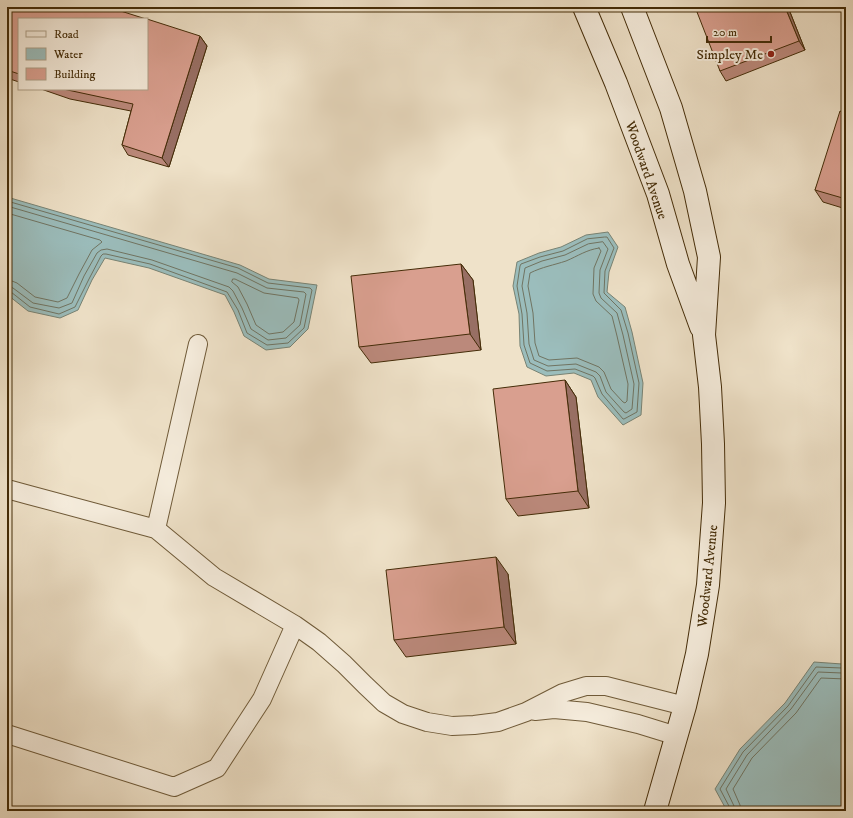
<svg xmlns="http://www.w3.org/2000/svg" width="853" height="818" viewBox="0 0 853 818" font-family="'IM FELL DW Pica',serif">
	<rect width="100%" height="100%" fill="#efe2c9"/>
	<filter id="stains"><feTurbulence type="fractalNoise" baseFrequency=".005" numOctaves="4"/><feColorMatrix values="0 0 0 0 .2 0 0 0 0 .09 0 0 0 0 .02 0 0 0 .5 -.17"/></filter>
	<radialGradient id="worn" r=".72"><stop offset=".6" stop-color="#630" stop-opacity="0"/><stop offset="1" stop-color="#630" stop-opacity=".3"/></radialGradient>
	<path fill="#9bbdbc" stroke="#788374" d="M7,197L240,265L269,279L317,285L308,329L290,347L266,350L244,336L234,312L225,295L149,268L105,258L92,280L78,310L60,318L28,311L9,296L7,292Z
		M608,232L618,247L609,272L607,292L625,307L632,332L643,383L641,415L623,425L598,397L591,380L574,373L546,376L527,367L520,346L519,314L513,286L517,262L539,253L561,247L586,235Z
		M814,662L842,664L846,663V811H727L715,789L740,749L785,703Z"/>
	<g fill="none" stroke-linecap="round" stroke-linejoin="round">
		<path stroke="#707462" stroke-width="1" d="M7,201L238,268L268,283L310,288L312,290L304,328L288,343L267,345L247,333L238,310L227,292L150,264L106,254H103L101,256L89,279L75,307L59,314L30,307L11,292H7
			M7,206L237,273L267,288L304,292L306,294L300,325L286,338L268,340L251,329L242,308L233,291L229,287L152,260L107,249L101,250L97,253L84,276L72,303L59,308L33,303L13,288L7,286
			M7,213L100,240L102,242L92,250L79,274L67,298L58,302L35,297L17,283L12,281L7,280
			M605,237H607L614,248L605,271L604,293L621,310L628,333L639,383L637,412L624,419H623L602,394L595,378L593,376L575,369L547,371L530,363L524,345L522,314L517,286L520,266L521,264L540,257L563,251L587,239Z
			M603,242L608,249L600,270L599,293L601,298L617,313L623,335L634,384L632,409L626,413L624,412L606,392L600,376L596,372L576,364L548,366L534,360L529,344L527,313L522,286L525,268L542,261L565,255L588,244Z
			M599,248L601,251L594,268L593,294L596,301L612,316L617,336L628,384L627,401L625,403L623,402L611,389L604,372L599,367L577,358L549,360L539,356L535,343L533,313L528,286L530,273C542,267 554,265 566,261C578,256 586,250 599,248Z
			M233,279H235L264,293L298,298L299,300L294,322L283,332L269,334L256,325L247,304L238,287L232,282Z
			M730,811V808L720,789L743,752L788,706L816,667L842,668L846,667
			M735,811L734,806L726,789L747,755L791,709L818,672L842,673H846
			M741,811L740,805L733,789L752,758L796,713L821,678L846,679"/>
		<g stroke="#6f5a38" stroke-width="20">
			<path id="minor" d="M7,489L29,495L156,529L214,577L295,625L319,642L344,664L365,685L384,703L403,714L427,722L452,726L474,725L498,722L526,712L563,693L586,686H606L685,706
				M156,529L198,344
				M535,711L554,709L587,712L638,724L677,736
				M7,734L174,787L217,768L262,699L295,625"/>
		</g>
		<g stroke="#442c08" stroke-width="24">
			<path id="secondary" d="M584,7L616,83L658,194L678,264L701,327
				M632,7L671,108L695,191L709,257L704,335L710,387L713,444L714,503L708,585L697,654L685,706L655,811"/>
		</g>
		<use href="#minor" stroke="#f5ecdc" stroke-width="18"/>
		<use href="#secondary" stroke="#f5ecdc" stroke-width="22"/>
	</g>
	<path fill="#bb897b" stroke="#442c08" d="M7,7L19,19V82L7,78Z
		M711,7H788L805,50L726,81L720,71Z
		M200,36L207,46L169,167L128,155L122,145L131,111L70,99L41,89H147Z
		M846,113V209L823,202L815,190Z
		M461,264L473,280L481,350L371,363L359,347Z
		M565,380L576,397L589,508L518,516L506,499Z
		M508,574L516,644L406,657L394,640Z"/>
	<path fill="#986f64" stroke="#442c08" d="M785,7H788L805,50L799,41Z
		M200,36L207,46L169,167L162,158Z
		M461,264L473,280L481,350L470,334Z
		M565,380L576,397L589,508L578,491Z
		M496,557L508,574L516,644L504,627Z"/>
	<path fill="#d99f8f" stroke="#442c08" d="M7,7H108L146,19H19V74L7,70Z
		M711,7H785L799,41L720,71L697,12Z
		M147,19L200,36L162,158L122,145L133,104L63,89H147Z
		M840,111L846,113V199L815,190Z
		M461,264L470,334L359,347L351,276Z
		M565,380L578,491L506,499L493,389Z
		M496,557L504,627L394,640L386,570Z"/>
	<circle fill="#8f2418" stroke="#f5ecdc" stroke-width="1.5" cx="771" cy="54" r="4"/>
	<g text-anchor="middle" stroke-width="4" stroke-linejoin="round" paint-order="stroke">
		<g font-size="14" fill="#442c08" stroke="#f5ecdc" text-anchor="end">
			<text x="763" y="59">Simpley Me</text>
		</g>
		<g font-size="14" fill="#442c08" stroke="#f5ecdc">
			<text transform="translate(647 170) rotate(71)" y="5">Woodward Avenue</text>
			<text transform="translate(707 576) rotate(-84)" y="5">Woodward Avenue</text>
		</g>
	</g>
	<rect width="853" height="818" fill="none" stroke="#efe2c9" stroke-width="24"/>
	<rect x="8" y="8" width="837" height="802" fill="none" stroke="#442c08" stroke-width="2"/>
	<rect x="12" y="12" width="829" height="794" fill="none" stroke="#442c08"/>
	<rect x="18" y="18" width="130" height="72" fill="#f5ecdc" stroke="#ae9f87"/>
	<rect x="26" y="31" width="20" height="6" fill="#f5ecdc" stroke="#ae9f87"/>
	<text x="54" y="38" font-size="12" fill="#442c08">Road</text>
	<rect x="26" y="48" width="20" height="12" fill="#9bbdbc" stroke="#ae9f87"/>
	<text x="54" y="58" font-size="12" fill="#442c08">Water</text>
	<rect x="26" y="68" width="20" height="12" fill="#d99f8f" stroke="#ae9f87"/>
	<text x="54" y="78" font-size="12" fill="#442c08">Building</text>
	<path d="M707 36v6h64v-6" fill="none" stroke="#442c08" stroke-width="2"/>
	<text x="713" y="36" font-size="12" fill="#442c08" stroke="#f5ecdc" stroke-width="3" paint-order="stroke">20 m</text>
	<rect width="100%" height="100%" filter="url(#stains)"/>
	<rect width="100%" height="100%" fill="url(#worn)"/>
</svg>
